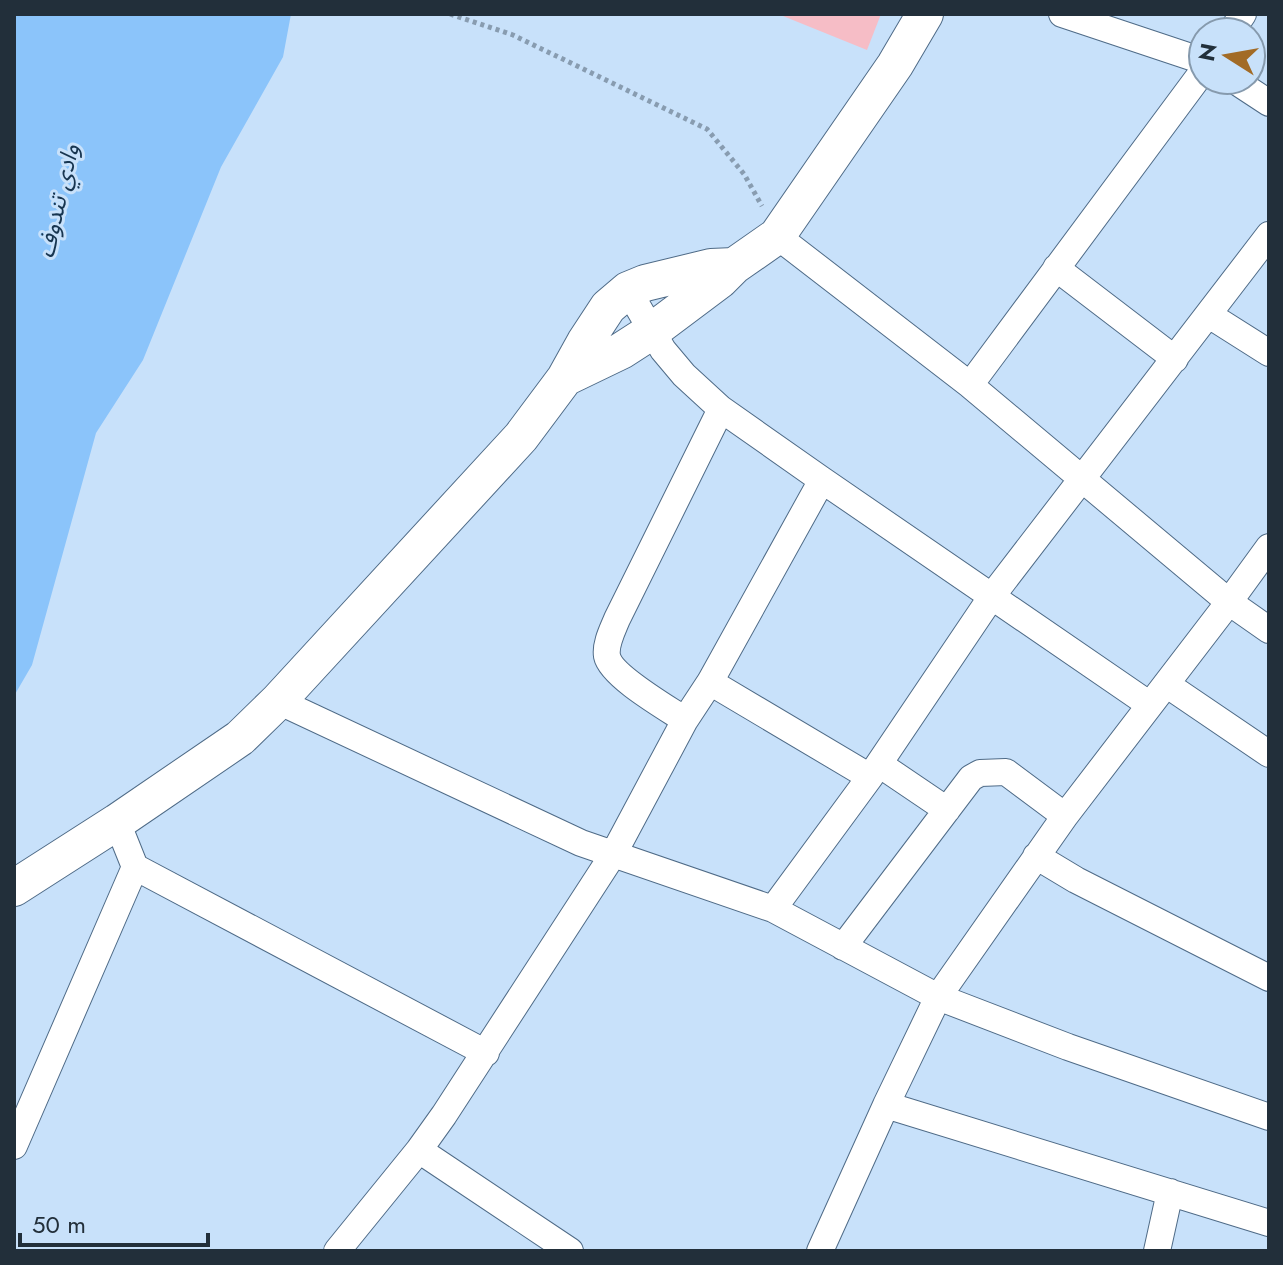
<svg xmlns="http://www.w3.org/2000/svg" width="1283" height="1265" viewBox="0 0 1283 1265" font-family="Jost,'Noto Sans Arabic',sans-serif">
	<rect width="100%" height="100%" fill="#c8e1fa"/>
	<path fill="#f6bdc6" d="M778,14H881L867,50Z"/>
	<path fill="#8bc4fa" d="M14,14H291L283,57L221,167L143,360L96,433L32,665L14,696Z"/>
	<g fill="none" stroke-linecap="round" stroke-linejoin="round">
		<g stroke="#4f6b87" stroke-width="28">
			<path id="street" d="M1062,14L1203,61
				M1231,32L1243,14
				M1234,80L1269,103
				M777,236L970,385L1229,602L1269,630
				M1056,268L1175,359
				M628,290L663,350L684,375L721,409L822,480L1150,705
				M1209,315L1269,353
				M970,385L1203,71
				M710,682L870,777
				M1166,684L1269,754
				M278,701L581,843L773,909L938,997L1068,1047L1269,1117
				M685,720C667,708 611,676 607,656C605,644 613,629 617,619L721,409
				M879,764L947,810
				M117,822L135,867
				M1036,856L1076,880L1269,978
				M773,909L870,777L992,596L1269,235
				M843,947L971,778L980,773L1006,772L1065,816
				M886,1105L1269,1223
				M14,1146L135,867L486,1053
				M419,1150L570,1251
				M337,1251L419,1150L444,1115L614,853L685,720L710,682L822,480
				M820,1251L886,1105L938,997L1065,816L1229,602L1269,547
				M1157,1251L1170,1192"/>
		</g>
		<g stroke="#4f6b87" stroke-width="38">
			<path id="secondary" d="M565,378L621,351L652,331L720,280L734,266L777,236L895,65L925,14
				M14,888L117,822L240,738L278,701L521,437L565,378L585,342L608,307L628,290L645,283L711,267L734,266"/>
		</g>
		<path stroke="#889cb0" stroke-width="5" stroke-dasharray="4 4" stroke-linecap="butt" d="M450,14L513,35L707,129L744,174L762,206"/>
		<use href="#street" stroke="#fff" stroke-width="26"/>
		<use href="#secondary" stroke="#fff" stroke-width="36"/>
	</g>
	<g text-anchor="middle" stroke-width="6" stroke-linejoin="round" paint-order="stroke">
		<g font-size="24" font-style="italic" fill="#173550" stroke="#c8e1fa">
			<text transform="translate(58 201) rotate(-77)" y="8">وادي تندوف</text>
		</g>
	</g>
	<rect width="1283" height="1265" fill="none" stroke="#222f3a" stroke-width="32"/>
	<g transform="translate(1227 56) rotate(281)"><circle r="38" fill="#c8e1fa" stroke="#869aad" stroke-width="2"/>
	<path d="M0-6L14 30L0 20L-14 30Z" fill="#a26b26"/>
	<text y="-12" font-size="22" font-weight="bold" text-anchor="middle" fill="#222f3a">N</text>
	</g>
	<path d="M20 1233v12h188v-12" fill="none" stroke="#222f3a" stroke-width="4"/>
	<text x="32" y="1233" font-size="24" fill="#222f3a" stroke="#c8e1fa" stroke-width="6" paint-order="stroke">50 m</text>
</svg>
